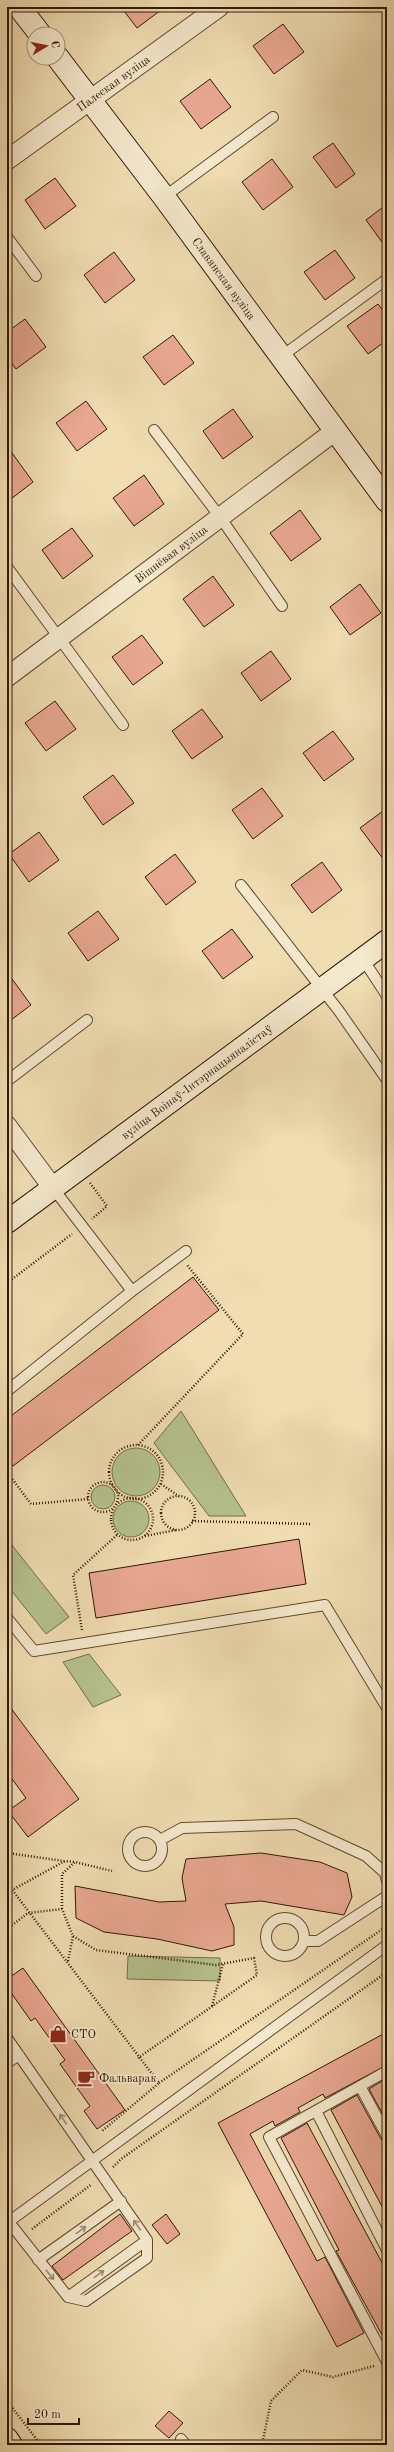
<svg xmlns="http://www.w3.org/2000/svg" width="394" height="2452" viewBox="0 0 394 2452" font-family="'Old Standard TT',serif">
	<rect width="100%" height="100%" fill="#f0ddb2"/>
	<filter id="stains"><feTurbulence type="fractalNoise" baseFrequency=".005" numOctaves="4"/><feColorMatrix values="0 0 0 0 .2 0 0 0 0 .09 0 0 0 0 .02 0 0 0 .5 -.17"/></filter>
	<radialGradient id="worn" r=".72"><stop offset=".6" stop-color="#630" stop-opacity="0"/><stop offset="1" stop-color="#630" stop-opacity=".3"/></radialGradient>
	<path fill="#b5c28f" stroke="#746d4a" d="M181,1411L246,1516H209L154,1443Z
		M112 1472a24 24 0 1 1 48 0a24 24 0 1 1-48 0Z
		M91 1497a12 12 0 1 1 24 0a12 12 0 1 1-24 0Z
		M113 1519a18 18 0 1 1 36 0a18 18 0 1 1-36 0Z
		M7,1539L69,1617L46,1634L7,1585Z
		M89,1654L121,1695L93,1707L63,1662Z
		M128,1956L220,1958V1981L127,1979Z"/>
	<path fill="#e9a892" stroke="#321804" d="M121,7H165L137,28Z
		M283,24L304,52L274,74L253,46Z
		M210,79L231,107L201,129L180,101Z
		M333,143L355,174L336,188L313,157Z
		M272,159L293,187L263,210L242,182Z
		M55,178L76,206L45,229L25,200Z
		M387,204V249L366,220Z
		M335,250L355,278L325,300L304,272Z
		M114,252L135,280L105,303L84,275Z
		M378,304L387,316V340L368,354L347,326Z
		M25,319L46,347L16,369L7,357V332Z
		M173,335L194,363L164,385L143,357Z
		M86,401L107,429L77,451L56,423Z
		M233,409L253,437L223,459L203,431Z
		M7,446L33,482L7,502Z
		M144,475L164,504L134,526L113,498Z
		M300,510L321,539L291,561L270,533Z
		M72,528L93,556L63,579L42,550Z
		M213,576L234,605L204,627L183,599Z
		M360,584L381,613L350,635L330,607Z
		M142,635L163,663L133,685L112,657Z
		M271,651L291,679L261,701L241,673Z
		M55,701L76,729L46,751L25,723Z
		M202,709L223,737L192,759L172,731Z
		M333,731L354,759L324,781L303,753Z
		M113,775L134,803L103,825L83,797Z
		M262,788L283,816L253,839L232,810Z
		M387,808V864L360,828Z
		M39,832L59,860L29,882L9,854Z
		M175,854L196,882L166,905L145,877Z
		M322,862L342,890L312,913L291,885Z
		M98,911L119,939L88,961L68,933Z
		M232,929L253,957L223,979L202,951Z
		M7,972L31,1005L7,1023Z
		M193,1277L219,1310L13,1466L7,1458V1419Z
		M299,1539L306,1584L96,1618L89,1573Z
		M7,1703L79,1799L28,1837L8,1811L26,1798L7,1772Z
		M261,1853L320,1862L347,1873L352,1897L344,1915L261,1901L225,1904L234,1927V1945L212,1951L157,1939L104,1932L76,1918L75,1886L159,1902L186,1901L182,1878L186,1859Z
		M23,1968L125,2110L97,2129L84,2111L90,2106L60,2064L65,2060L35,2018L31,2021L7,1987V1979Z
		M387,2032V2065L325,2098L323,2094L298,2108L300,2112L275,2126L273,2121L250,2134L317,2261L325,2257L364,2333L337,2347L218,2123Z
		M387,2078V2122L369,2089Z
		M357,2095L381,2139L387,2142V2216L331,2110Z
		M307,2123L387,2272V2344L336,2251L339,2250L281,2138Z
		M120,2214L132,2231L63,2280L52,2266Z
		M166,2214L180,2234L167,2244L152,2225Z
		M169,2411L183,2423L169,2438L155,2426Z"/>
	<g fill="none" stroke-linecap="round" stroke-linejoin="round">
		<g stroke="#624930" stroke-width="12">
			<path id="lane" d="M164,197L273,117
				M7,237L36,276
				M282,356L387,279
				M154,430L220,517L282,606
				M7,567L123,725
				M241,885L339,1011L387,1080
				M363,959L387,996
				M7,1081L87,1020
				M132,1291L186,1251
				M7,1391L132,1291L53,1188
				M7,1618L34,1651L325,1605L387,1708
				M128 1849a17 17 0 1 1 34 0a17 17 0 1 1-34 0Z
				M160,1840L182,1828L296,1824L366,1856L385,1873L387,1881
				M266 1937a19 19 0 1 1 38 0a19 19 0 1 1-38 0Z
				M304,1941H318L387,1896
				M7,2038L147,2240V2258L86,2301L68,2297L9,2222L7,2217
				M7,2063L19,2055
				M387,2071L269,2137L387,2362
				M360,2086L387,2136
				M316,2111L387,2250
				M7,2223L387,1945
				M38,2260L121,2201
				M68,2297L147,2240
				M181,2439L186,2445"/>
		</g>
		<g stroke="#624930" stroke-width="21">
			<g id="street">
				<path id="s1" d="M7,160L219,7"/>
				<path id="s2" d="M7,677L335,431"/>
				<path d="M7,1126L53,1188"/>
			</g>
		</g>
		<g stroke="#321804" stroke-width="24">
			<g id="secondary">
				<path d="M19,7L40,34"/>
				<path id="s3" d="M58,58L164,197L387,501"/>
				<path id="s4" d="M7,1222L387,941"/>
				<path d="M7,2439L11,2445"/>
			</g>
		</g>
		<path stroke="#321804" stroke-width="2.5" stroke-dasharray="1 2" stroke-linecap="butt" d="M90,1183L107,1206L92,1219
			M7,1283L72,1234
			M138,1445L243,1334L187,1265
			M109 1472a27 27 0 1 1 54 0a27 27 0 1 1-54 0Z
			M7,1472L31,1504L88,1499
			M88 1497a15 15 0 1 1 30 0a15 15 0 1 1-30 0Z
			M161,1484L180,1497
			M161 1513a17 17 0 1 1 34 0a17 17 0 1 1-34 0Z
			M111 1519a21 21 0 1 1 42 0a21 21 0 1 1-42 0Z
			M192,1521L312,1524
			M145,1536L176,1530
			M82,1630L73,1575L117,1535
			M7,1853L64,1861
			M7,1883L159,2083L102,2131
			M14,1889L65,1861L75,1862
			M62,1909V1874L75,1862L112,1871
			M7,1929L28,1913L62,1909L73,1936L96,1950L216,1965L254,1958L257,1975L138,2058
			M68,1961L73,1936
			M212,2006L223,1964
			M159,2083L387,1926
			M113,2167L121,2159L387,1972
			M32,2229L92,2184
			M7,2401L41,2445
			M262,2445L271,2401L302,2370L333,2377L374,2366"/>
		<use href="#lane" stroke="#f5e9cd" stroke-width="10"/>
		<use href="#street" stroke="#f5e9cd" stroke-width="19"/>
		<use href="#secondary" stroke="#f5e9cd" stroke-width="22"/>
	</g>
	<defs><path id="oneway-shaft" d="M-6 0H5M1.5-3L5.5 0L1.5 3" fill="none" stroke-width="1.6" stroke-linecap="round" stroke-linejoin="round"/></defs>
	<g stroke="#9d8b73">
		<use href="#oneway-shaft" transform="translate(63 2119) rotate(-124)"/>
		<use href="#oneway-shaft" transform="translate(137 2225) rotate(-124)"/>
		<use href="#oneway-shaft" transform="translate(81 2230) rotate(-36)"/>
		<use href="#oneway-shaft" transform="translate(99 2274) rotate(-36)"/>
		<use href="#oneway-shaft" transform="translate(50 2275) rotate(51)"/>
	</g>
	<defs>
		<g id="shop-bare" transform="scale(1.38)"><path d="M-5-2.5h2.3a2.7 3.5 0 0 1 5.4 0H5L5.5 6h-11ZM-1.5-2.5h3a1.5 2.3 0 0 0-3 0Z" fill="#8f2418" stroke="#f5e9cd" stroke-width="2.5" paint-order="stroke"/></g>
		<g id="cafe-bare" transform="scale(1.38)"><path d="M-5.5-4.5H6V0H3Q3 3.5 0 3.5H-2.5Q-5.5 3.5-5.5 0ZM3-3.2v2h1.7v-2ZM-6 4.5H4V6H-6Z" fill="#8f2418" stroke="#f5e9cd" stroke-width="2.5" paint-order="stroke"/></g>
	</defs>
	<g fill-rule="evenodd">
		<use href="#shop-bare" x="58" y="2034"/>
		<use href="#cafe-bare" x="86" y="2078"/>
	</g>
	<g text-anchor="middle" stroke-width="3.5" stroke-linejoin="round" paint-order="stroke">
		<g font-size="12" fill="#321804" stroke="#f5e9cd">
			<text dy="4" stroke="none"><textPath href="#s1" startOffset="131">Палеская вуліца</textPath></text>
			<text dy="4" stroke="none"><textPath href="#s3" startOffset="276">Славянская вуліца</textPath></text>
			<text dy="4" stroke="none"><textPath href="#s2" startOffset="205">Вішнёвая вуліца</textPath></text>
			<text dy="4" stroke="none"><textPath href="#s4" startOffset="236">вуліца Воінаў-Інтэрнацыяналістаў</textPath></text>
		</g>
		<g font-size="12" fill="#321804" stroke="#f5e9cd" text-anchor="start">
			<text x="71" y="2038">СТО</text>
			<text x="99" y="2082">Фальварак</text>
		</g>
	</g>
	<rect width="394" height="2452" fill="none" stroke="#f0ddb2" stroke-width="24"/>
	<rect x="8" y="8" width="378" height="2436" fill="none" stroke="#321804" stroke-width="2"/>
	<rect x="12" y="12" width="370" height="2428" fill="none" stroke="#321804"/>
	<g transform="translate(46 46) rotate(80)"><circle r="19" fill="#f5e9cd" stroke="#a7957d"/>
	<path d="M0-3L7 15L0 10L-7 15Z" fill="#8f2418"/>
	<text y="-6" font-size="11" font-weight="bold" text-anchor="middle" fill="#321804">С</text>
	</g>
	<path d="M28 2418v6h51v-6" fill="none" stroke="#321804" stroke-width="2"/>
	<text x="34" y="2418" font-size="12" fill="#321804" stroke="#f5e9cd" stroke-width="3" paint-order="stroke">20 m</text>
	<rect width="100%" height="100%" filter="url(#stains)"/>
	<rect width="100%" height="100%" fill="url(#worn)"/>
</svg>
